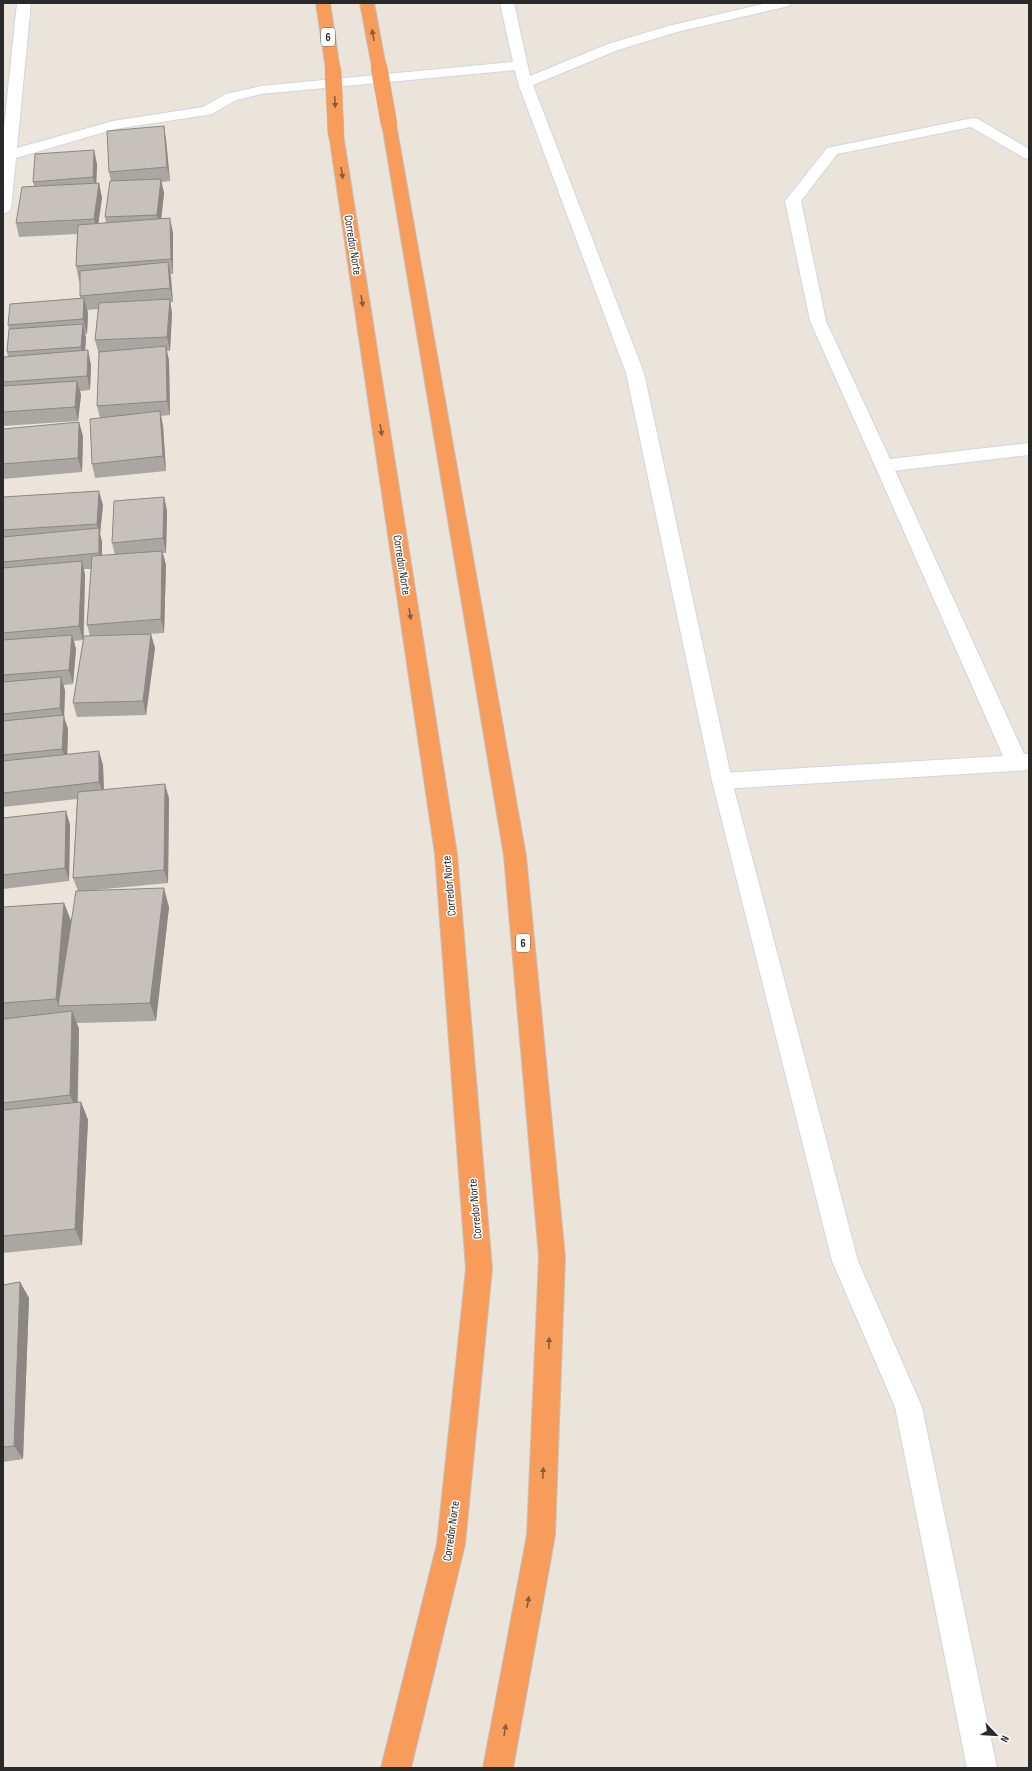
<svg xmlns="http://www.w3.org/2000/svg" width="1032" height="1771" viewBox="0 0 1032 1771" font-family="'Sofia Sans Condensed',sans-serif">
	<rect width="100%" height="100%" fill="#ebe4db"/>
	<g fill="none" stroke-linecap="round" stroke-linejoin="round">
		<g stroke="#d1d4e1" stroke-width="2">
			<path id="lane" d="M884,460L890,462L893,466L1024,754H1029V770L722,789L715,787L712,781L715,775L722,773L1003,756L875,466L878,462Z"/>
		</g>
		<g stroke="#d1d4e1" stroke-width="2">
			<path id="street" d="M17,3H31L17,148L113,121L203,107L226,94L261,86L513,62L500,3H514L530,76L608,44L668,26L767,3H791L789,6L677,32L618,50L533,85L644,373L732,781L858,1261L922,1407L997,1768H967L895,1407L832,1261L712,781L626,373L518,83L515,70L261,94L236,100L212,114L207,115L115,129L16,158L11,209L8,212L3,214V137Z
				M973,118L978,119L1029,149V159L1024,158L971,127L837,154L801,201L826,321L890,459L1029,443V455L884,472L878,470L875,466L810,321L785,201L827,148Z"/>
		</g>
		<g stroke="#c3c3c3" stroke-width="2">
			<path id="highway" d="M316,3H330L340,70L338,73L333,74L328,73L326,70Z
				M360,3H374L386,67L384,70H374L372,67Z
				M389,120L394,121L396,124L526,856L565,1257L555,1535L513,1768H483L527,1535L539,1257L504,856L382,124L384,121Z
				M336,130L341,131L343,134L457,854L492,1269L465,1544L411,1768H381L437,1544L466,1269L435,854L329,134L331,131Z"/>
		</g>
		<use href="#lane" fill="#fff" fill-rule="evenodd"/>
		<use href="#street" fill="#fff" fill-rule="evenodd"/>
		<use href="#highway" fill="#f79c5a" fill-rule="evenodd"/>
		<g stroke="#c3c3c3" stroke-width="17" stroke-linecap="butt">
			<path id="highway-bridge" d="M379,67L389,124
				M333,70L336,134"/>
		</g>
		<use href="#highway-bridge" stroke="#f79c5a" stroke-width="16"/>
	</g>
	<path fill="#aaa6a1" fill-rule="evenodd" d="M164,126L166,140L170,181L161,182L164,193L161,219L173,233V274H170L173,302H170L172,314L170,351H167L169,361L170,415L161,416L163,426L166,471L95,478L92,464L100,418L97,406L99,355L95,340L98,309L87,310L88,313L87,334H85L86,338L85,351L91,365L90,390L80,391L81,395L78,421L3,426V367L8,356L7,352L9,330L8,325L81,299L80,296V281H79L76,266L77,234L19,237L16,223L34,186L33,182L97,164L96,183H99L102,198L98,224L106,223L105,217L111,181L109,172Z
		M3,429L83,436L82,472L3,479Z
		M3,497L103,505L100,534L102,542V556L115,555L112,543L164,497L167,511L166,553H163L166,565L164,633L149,634L155,648L146,715L77,717L73,703L83,640L74,641L76,649L73,684L64,685L65,691L64,717L68,729L67,754L103,765L104,789L169,798L168,883L95,890L169,907L156,1021L77,1023L79,1029L78,1103L81,1102L88,1120L82,1245L3,1253V907L64,903L71,921L70,932L78,891L73,878L77,799L3,807ZM84,569H91L87,625L90,636L84,638L85,575Z
		M66,811L70,825L69,881L3,889V818Z
		M20,1282L29,1298L23,1459L3,1462V1285Z"/>
	<path fill="#8b8783" d="M164,126L166,140L170,181L167,167Z
		M94,150L97,164L96,192L93,177Z
		M161,179L164,193L160,230L157,215Z
		M99,183L102,198L97,233L94,219Z
		M170,218L173,233V274L171,259Z
		M168,262L171,277L173,302L170,288Z
		M84,298L88,313L87,334L83,319Z
		M170,299L172,314L170,351L167,337Z
		M83,324L86,338L84,362L81,347Z
		M166,346L169,361L170,415L167,401Z
		M88,350L91,365L90,390L87,376Z
		M77,381L81,395L78,421L75,407Z
		M160,411L163,426L166,471L163,456Z
		M79,422L83,436L82,472L78,458Z
		M99,491L103,505L100,534L102,542V568L99,553V532L97,524Z
		M164,497L167,511L166,553L163,538Z
		M162,551L166,565L164,633L161,619Z
		M82,561L85,575L83,640L79,626Z
		M151,634L155,648L146,715L143,701Z
		M72,635L76,649L73,684L69,670Z
		M61,677L65,691L64,717L68,729L67,763L62,749L64,720L60,708Z
		M99,751L103,765L104,796L99,782Z
		M165,784L169,798L168,883L164,870Z
		M66,811L70,825L69,881L65,868Z
		M164,888L169,907L156,1021L150,1003Z
		M64,903L71,921L64,1006H59L56,999Z
		M72,1011L79,1029L77,1112L70,1095Z
		M81,1102L88,1120L82,1245L75,1229Z
		M20,1282L29,1298L23,1459L14,1446Z"/>
	<path fill="#c6c1bb" stroke="#8b8783" d="M164,126L167,167L109,172L107,131Z
		M94,150L93,177L33,182L35,154Z
		M161,179L157,215L105,217L110,181Z
		M99,183L94,219L16,223L22,187Z
		M170,218L171,259L76,266L78,225Z
		M168,262L170,288L80,296V271Z
		M84,298L83,319L8,325L10,304Z
		M170,299L167,337L95,340L99,303Z
		M83,324L81,347L7,352L9,329Z
		M166,346L167,401L97,406L99,352Z
		M88,350L87,376L3,382V367L4,357Z
		M77,381L75,407L3,412V386Z
		M160,411L163,456L92,464L90,419Z
		M79,422L78,458L3,464V429Z
		M99,491L97,524L3,530V497Z
		M164,497L163,538L112,543L114,501Z
		M99,528V553L3,562V537Z
		M162,551L161,619L87,625L92,556Z
		M82,561L79,626L3,633V568Z
		M151,634L143,701L73,703L84,636Z
		M72,635L69,670L3,675V640Z
		M61,677L60,708L3,714V682Z
		M64,715L62,749L3,755V721Z
		M99,751V782L3,793V761Z
		M165,784L164,870L73,878L78,792Z
		M66,811L65,868L3,875V818Z
		M164,888L150,1003L58,1006L76,891Z
		M64,903L56,999L3,1003V907Z
		M72,1011L70,1095L3,1103V1019Z
		M81,1102L75,1229L3,1236V1110Z
		M20,1282L14,1446L3,1447V1285Z"/>
	<defs><path id="oneway-solid" d="M-6-.8H1V-3.2L6.5 0L1 3.2V.8H-6Z"/></defs>
	<g fill="#865d3f">
		<use href="#oneway-solid" transform="translate(373 35) rotate(-100)"/>
		<use href="#oneway-solid" transform="translate(335 102) rotate(87)"/>
		<use href="#oneway-solid" transform="translate(342 173) rotate(81)"/>
		<use href="#oneway-solid" transform="translate(362 301) rotate(81)"/>
		<use href="#oneway-solid" transform="translate(381 430) rotate(81)"/>
		<use href="#oneway-solid" transform="translate(410 614) rotate(81)"/>
		<use href="#oneway-solid" transform="translate(549 1343) rotate(-88)"/>
		<use href="#oneway-solid" transform="translate(543 1473) rotate(-88)"/>
		<use href="#oneway-solid" transform="translate(528 1602) rotate(-80)"/>
		<use href="#oneway-solid" transform="translate(505 1730) rotate(-80)"/>
	</g>
	<g text-anchor="middle" stroke-width="3" stroke-linejoin="round" paint-order="stroke">
		<g fill="#fff" stroke="#696969" stroke-width="1">
			<rect x="321" y="28" width="14" height="18" rx="3"/>
			<rect x="516" y="934" width="14" height="18" rx="3"/>
		</g>
		<g font-size="11" font-weight="bold" fill="#292929">
			<text x="328" y="41">6</text>
			<text x="523" y="947">6</text>
		</g>
		<g font-size="12" fill="#292929" stroke="#fff">
			<text transform="translate(353 245) rotate(81)" y="4">Corredor Norte</text>
			<text transform="translate(402 565) rotate(81)" y="4">Corredor Norte</text>
			<text transform="translate(449 886) rotate(-95)" y="4">Corredor Norte</text>
			<text transform="translate(475 1209) rotate(-95)" y="4">Corredor Norte</text>
			<text transform="translate(451 1531) rotate(-82)" y="4">Corredor Norte</text>
		</g>
	</g>
	<rect width="1032" height="1771" fill="none" stroke="#292929" stroke-width="8"/>
	<g transform="translate(996 1735) rotate(115)" stroke="#ffffff" stroke-width="3" paint-order="stroke">
	<path d="M0-3L7 15L0 10L-7 15Z" fill="#292929"/>
	<text y="-6" font-size="11" font-weight="bold" text-anchor="middle" fill="#292929">N</text>
	</g>
</svg>
